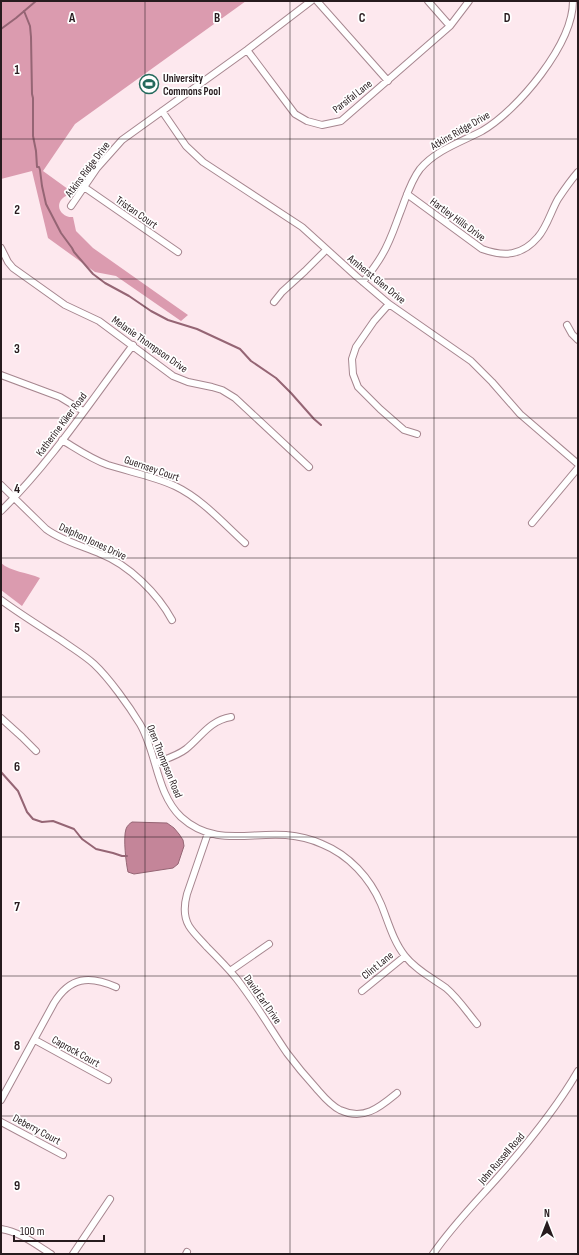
<svg xmlns="http://www.w3.org/2000/svg" width="579" height="1255" viewBox="0 0 579 1255" font-family="'Sofia Sans Condensed',sans-serif">
	<rect width="100%" height="100%" fill="#fde8ee"/>
	<path fill="#db9baf" d="M1,1H246L75,124L43,171L72,192C69,195 64,196 61,200C55,209 64,218 73,217L76,231L93,248L188,315L181,321L116,276L95,272L48,238L32,171L1,179Z
		M1,563C11,572 27,572 40,578L22,606L1,590Z"/>
	<path fill="#c48599" stroke="#956574" d="M152,77H155L157,80L156,82L153,84L155,87V90L152,92L150,91L145,84V82Z
		M132,822L167,823L174,828L179,834L183,840L184,846L178,864L173,868L134,874L128,872C126,863 123,838 126,829C127,826 129,824 132,822Z"/>
	<g fill="none" stroke-linecap="round" stroke-linejoin="round">
		<path stroke="#956574" stroke-width="2" d="M24,11L30,26L31,37L32,94L33,98V136L36,151L37,167H39L40,170L42,186L46,204L61,233L72,248L74,252L93,274L105,283L129,296L151,311L168,320L197,329L240,349L251,361L276,378L291,393L314,419L321,425
			M1,29L16,18L36,1
			M1,772L18,791L27,812L33,819L42,822L53,821L74,829L82,839L96,849L113,853L122,856H127"/>
		<g stroke="#a6868f" stroke-width="8">
			<path id="minor" d="M317,1L388,81
				M428,1L450,26
				M247,50L295,114L307,121L322,125L341,121L450,26L469,1
				M162,111L186,146L203,162L302,227L356,276L389,304L471,361L492,382L520,414L578,464
				M84,187L178,252
				M407,194L482,249C504,257 522,256 538,237C547,227 551,211 558,199C564,190 571,180 578,172
				M71,206L97,168L122,140L247,50L311,1
				M1,248L8,262L13,268L65,305L99,321L173,376L188,382L212,387L222,390L235,398L309,467
				M363,282C370,273 377,264 382,255C390,242 395,226 400,213C406,198 410,182 420,169C436,150 461,142 482,131C518,110 573,44 573,1
				M274,302L282,292L305,271L326,250
				M389,304L374,321L356,347L352,359L353,374L358,387L380,409L404,430L417,434
				M567,325L572,334L578,340
				M1,375L60,397L83,411
				M62,440C77,449 91,459 108,465C130,472 153,476 175,486C202,499 223,523 245,543
				M1,485L46,529C62,541 83,546 101,554C129,565 158,594 172,620
				M1,511C51,462 90,402 133,345
				M532,523L578,468
				M1,600C20,614 41,627 61,640C72,648 84,655 94,664C109,678 129,706 140,724C157,753 156,793 181,817C214,847 248,832 286,835C298,836 311,839 322,844C349,855 370,878 381,904C388,921 393,941 405,956C416,970 432,978 446,988C458,998 467,1012 477,1024
				M1,718L22,737L36,751
				M155,763C166,759 177,756 186,749C202,736 209,721 231,717
				M208,833L187,894C184,905 183,916 189,926C194,934 201,940 207,947C217,957 227,967 236,978C255,1002 270,1028 287,1053C296,1065 306,1077 316,1088C323,1096 330,1105 340,1110C364,1121 380,1107 397,1093
				M230,971L269,944
				M362,991L405,956
				M35,1040L108,1080
				M1,1100L54,1003C70,977 89,975 116,987
				M1,1122L63,1155
				M1,1229C20,1232 35,1244 51,1254
				M73,1254L110,1199
				M186,1254L187,1252
				M433,1254C452,1226 476,1202 499,1176C528,1143 556,1109 578,1071"/>
		</g>
		<use href="#minor" stroke="#fff" stroke-width="6"/>
	</g>
	<path fill="none" stroke="#271b1e" stroke-width="1" stroke-opacity="0.55" d="M145,1V1254M290,1V1254M434,1V1254M1,139H578M1,279H578M1,418H578M1,558H578M1,697H578M1,837H578M1,976H578M1,1116H578"/>
	<defs>
		<g id="stadium-ring" transform="scale(1)"><circle r="9.5" fill="#fff" stroke="#23695c" stroke-width="1.5"/><path d="M0-5a6.5 5 0 1 0 0 10a6.5 5 0 1 0 0-10ZM-3.5-1.8h7v3.6h-7Z" fill="#23695c"/></g>
	</defs>
	<g fill-rule="evenodd">
		<use href="#stadium-ring" x="149" y="84"/>
	</g>
	<g text-anchor="middle" stroke-width="3.5" stroke-linejoin="round" paint-order="stroke">
		<g font-size="11" font-weight="bold" fill="#271b1e" stroke="#fff" text-anchor="start">
			<text x="163" y="82">University<tspan x="163" dy="13">Commons Pool</tspan></text>
		</g>
		<g font-size="11" fill="#271b1e" stroke="#fff">
			<text transform="translate(352 96) rotate(-38)" y="4">Parsifal Lane</text>
			<text transform="translate(460 130) rotate(-30)" y="4">Atkins Ridge Drive</text>
			<text transform="translate(87 169) rotate(-53)" y="4">Atkins Ridge Drive</text>
			<text transform="translate(137 212) rotate(35)" y="4">Tristan Court</text>
			<text transform="translate(458 219) rotate(36)" y="4">Hartley Hills Drive</text>
			<text transform="translate(377 279) rotate(39)" y="4">Amherst Glen Drive</text>
			<text transform="translate(150 344) rotate(35)" y="4">Melanie Thompson Drive</text>
			<text transform="translate(61 424) rotate(-53)" y="4">Katherine Kiker Road</text>
			<text transform="translate(152 468) rotate(19)" y="4">Guernsey Court</text>
			<text transform="translate(93 541) rotate(25)" y="4">Dalphon Jones Drive</text>
			<text transform="translate(165 761) rotate(68)" y="4">Oren Thompson Road</text>
			<text transform="translate(377 965) rotate(-39)" y="4">Clint Lane</text>
			<text transform="translate(263 999) rotate(55)" y="4">David Earl Drive</text>
			<text transform="translate(76 1051) rotate(29)" y="4">Caprock Court</text>
			<text transform="translate(37 1129) rotate(28)" y="4">Deberry Court</text>
			<text transform="translate(501 1158) rotate(-49)" y="4">John Russell Road</text>
		</g>
	</g>
	<g font-size="13" text-anchor="middle" font-weight="bold" fill="#271b1e" stroke="#fff" stroke-width="3.5" stroke-linejoin="round" paint-order="stroke">
		<text x="72" y="22">A</text>
		<text x="217" y="22">B</text>
		<text x="362" y="22">C</text>
		<text x="507" y="22">D</text>
		<text x="17" y="74">1</text>
		<text x="17" y="214">2</text>
		<text x="17" y="353">3</text>
		<text x="17" y="493">4</text>
		<text x="17" y="632">5</text>
		<text x="17" y="771">6</text>
		<text x="17" y="911">7</text>
		<text x="17" y="1050">8</text>
		<text x="17" y="1190">9</text>
	</g>
	<rect width="579" height="1255" fill="none" stroke="#271b1e" stroke-width="4"/>
	<g transform="translate(547 1223)" stroke="#ffffff" stroke-width="3" paint-order="stroke">
	<path d="M0-3L7 15L0 10L-7 15Z" fill="#271b1e"/>
	<text y="-6" font-size="11" font-weight="bold" text-anchor="middle" fill="#271b1e">N</text>
	</g>
	<path d="M14 1235v6h90v-6" fill="none" stroke="#271b1e" stroke-width="2"/>
	<text x="20" y="1235" font-size="12" fill="#271b1e" stroke="#ffffff" stroke-width="3" paint-order="stroke">100 m</text>
</svg>
